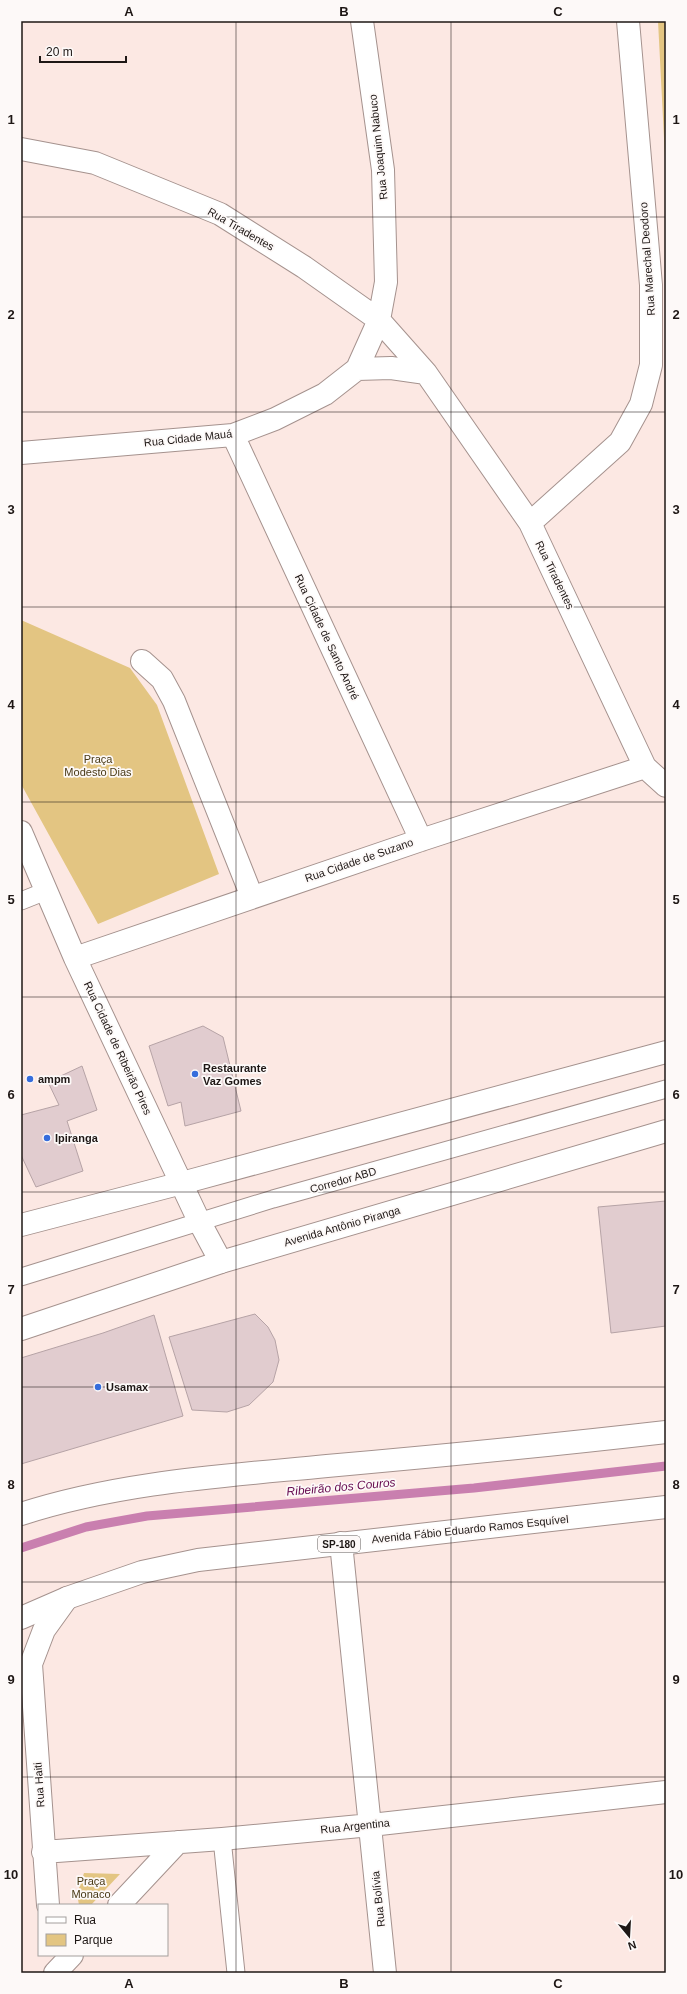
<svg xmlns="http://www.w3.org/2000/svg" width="687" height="1994" viewBox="0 0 687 1994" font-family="Arial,sans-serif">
	<rect width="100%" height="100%" fill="#fce8e3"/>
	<path fill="#e3c582" d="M658,21H666V177Z
		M21,620L130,668L157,705L219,874L98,924L21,784Z
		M84,1873L120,1874L91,1905H79L77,1894Z"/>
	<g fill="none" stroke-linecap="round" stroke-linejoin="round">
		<path stroke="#c97faf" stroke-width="9" d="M21,1548L86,1527L147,1516L474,1488L666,1466"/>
	</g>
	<path fill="#e1cccf" stroke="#b6a3a6" d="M203,1026L223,1037L241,1111L185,1126L181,1102L168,1106L149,1046Z
		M82,1066L97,1110L67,1121L83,1171L36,1187L21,1155V1115L59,1105L48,1082Z
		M666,1201V1326L611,1333L598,1207Z
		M255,1314L268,1327L275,1340L279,1360L273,1382L249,1405L227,1412L192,1410L169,1337Z
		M154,1315L183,1416L21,1464V1358L103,1333Z"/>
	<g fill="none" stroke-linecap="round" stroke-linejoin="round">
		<g stroke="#a5928e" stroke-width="19">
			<path id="lane" d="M21,901L46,891
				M21,1277L273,1199L666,1089
				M222,1839L236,1973"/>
		</g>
		<g stroke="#a5928e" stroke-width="24">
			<path id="street" d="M21,149L95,163L220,214L304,267L379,320L426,373L530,523L645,767L666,786
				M357,369L391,368L426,373
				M233,435L421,840
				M21,453L233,435L275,419L325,394L357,369L379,320L386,282L383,170L362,21
				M530,523L620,442L641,404L651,365V285L628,21
				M142,661L162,679L174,701L252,897
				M21,832L75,958L199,1221L221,1262
				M75,958L421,840L645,767
				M341,1543L385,1973
				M43,1852L222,1839L371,1825L666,1792
				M48,1905L31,1664L44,1630L67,1598
				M119,1905L178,1842
				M55,1973L72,1955"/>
		</g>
		<g stroke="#a5928e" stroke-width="24">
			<path id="secondary" d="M21,1225L182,1183L666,1052
				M21,1329L221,1262L666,1131"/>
		</g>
		<g stroke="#a5928e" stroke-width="24">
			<path id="primary" d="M21,1514C120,1482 224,1476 327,1466C440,1456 553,1445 666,1432
				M21,1618L67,1598L142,1572L198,1560L666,1507"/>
		</g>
		<use href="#lane" stroke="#fff" stroke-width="17"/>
		<use href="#street" stroke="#fff" stroke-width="22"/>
		<use href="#secondary" stroke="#fff" stroke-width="22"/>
		<use href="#primary" stroke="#fff" stroke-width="22"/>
	</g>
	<path fill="none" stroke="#1e1715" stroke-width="1" stroke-opacity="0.55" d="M236,21V1973M451,21V1973M21,217H666M21,412H666M21,607H666M21,802H666M21,997H666M21,1192H666M21,1387H666M21,1582H666M21,1777H666"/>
	<g fill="#366ddc" stroke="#fdf9f8" stroke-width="1.5">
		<circle cx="195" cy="1074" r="4"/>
		<circle cx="30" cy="1079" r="4"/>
		<circle cx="47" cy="1138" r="4"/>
		<circle cx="98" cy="1387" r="4"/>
	</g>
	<g text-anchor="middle" stroke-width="3.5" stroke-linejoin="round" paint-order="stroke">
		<rect fill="#fdf9f8" stroke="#615b59" stroke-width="1" x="318" y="1536" width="42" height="16" rx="3"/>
		<g font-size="10" font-weight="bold" fill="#1e1715">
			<text x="339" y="1548">SP-180</text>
		</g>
		<g font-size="11" fill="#1e1715" stroke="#fdf9f8">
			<text transform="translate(378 147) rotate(-96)" y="4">Rua Joaquim Nabuco</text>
			<text transform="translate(241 229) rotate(30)" y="4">Rua Tiradentes</text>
			<text transform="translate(647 259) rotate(-94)" y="4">Rua Marechal Deodoro</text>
			<text transform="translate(188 438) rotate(-6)" y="4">Rua Cidade Mauá</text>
			<text transform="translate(555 575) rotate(64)" y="4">Rua Tiradentes</text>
			<text transform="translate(327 637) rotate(65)" y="4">Rua Cidade de Santo André</text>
			<text transform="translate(359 860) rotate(-19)" y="4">Rua Cidade de Suzano</text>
			<text transform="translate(118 1048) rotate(65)" y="4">Rua Cidade de Ribeirão Pires</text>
			<text transform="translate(343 1180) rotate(-16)" y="4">Corredor ABD</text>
			<text transform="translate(342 1226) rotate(-16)" y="4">Avenida Antônio Piranga</text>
			<text transform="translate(470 1529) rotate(-6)" y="4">Avenida Fábio Eduardo Ramos Esquível</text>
			<text transform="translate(39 1785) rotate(-94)" y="4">Rua Haiti</text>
			<text transform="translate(355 1826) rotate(-6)" y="4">Rua Argentina</text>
			<text transform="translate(378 1899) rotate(-96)" y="4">Rua Bolívia</text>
		</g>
		<g font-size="11" fill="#483915" stroke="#fdf9f8">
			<text x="98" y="763">Praça<tspan x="98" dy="13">Modesto Dias</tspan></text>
			<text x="91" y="1885">Praça<tspan x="91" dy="13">Monaco</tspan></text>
		</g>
		<g font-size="11" font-weight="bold" fill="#1e1715" stroke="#fdf9f8" text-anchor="start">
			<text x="203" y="1072">Restaurante<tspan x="203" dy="13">Vaz Gomes</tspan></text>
			<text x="38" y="1083">ampm</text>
			<text x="55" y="1142">Ipiranga</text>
			<text x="106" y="1391">Usamax</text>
		</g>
		<g font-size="12" font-style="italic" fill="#65094e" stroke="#fdf9f8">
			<text transform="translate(341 1487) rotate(-5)" y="4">Ribeirão dos Couros</text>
		</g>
	</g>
	<rect width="687" height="1994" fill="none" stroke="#fdf9f8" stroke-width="44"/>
	<rect x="38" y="1904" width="130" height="52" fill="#fdf9f8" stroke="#a49f9d"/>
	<rect x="46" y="1917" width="20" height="6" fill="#ffffff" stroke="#a49f9d"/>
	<text x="74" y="1924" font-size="12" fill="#1e1715">Rua</text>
	<rect x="46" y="1934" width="20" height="12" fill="#e3c582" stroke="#a49f9d"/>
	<text x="74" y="1944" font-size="12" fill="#1e1715">Parque</text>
	<g transform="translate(629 1936) rotate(162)" stroke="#fdf9f8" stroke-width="3" paint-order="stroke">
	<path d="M0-3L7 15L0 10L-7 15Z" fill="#1e1715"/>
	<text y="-6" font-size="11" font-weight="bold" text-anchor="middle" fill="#1e1715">N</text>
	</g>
	<path d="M40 56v6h86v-6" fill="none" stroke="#1e1715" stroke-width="2"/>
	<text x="46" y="56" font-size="12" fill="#1e1715" stroke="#fdf9f8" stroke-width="3" paint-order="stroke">20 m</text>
	<rect x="22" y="22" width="643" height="1950" fill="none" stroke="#1e1715" stroke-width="1.5"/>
	<g font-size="13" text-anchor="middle" font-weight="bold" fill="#1e1715">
		<text x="129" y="16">A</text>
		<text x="344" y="16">B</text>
		<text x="558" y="16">C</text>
		<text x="11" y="124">1</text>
		<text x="676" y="124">1</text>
		<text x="11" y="319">2</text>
		<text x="676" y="319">2</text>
		<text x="11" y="514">3</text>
		<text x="676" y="514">3</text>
		<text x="11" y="709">4</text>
		<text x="676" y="709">4</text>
		<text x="11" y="904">5</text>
		<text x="676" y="904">5</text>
		<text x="11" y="1099">6</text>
		<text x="676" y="1099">6</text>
		<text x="11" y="1294">7</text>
		<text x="676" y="1294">7</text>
		<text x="11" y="1489">8</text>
		<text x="676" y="1489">8</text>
		<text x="11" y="1684">9</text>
		<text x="676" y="1684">9</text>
		<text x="11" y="1879">10</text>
		<text x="676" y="1879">10</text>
		<text x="129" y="1988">A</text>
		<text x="344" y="1988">B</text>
		<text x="558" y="1988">C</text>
	</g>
</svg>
